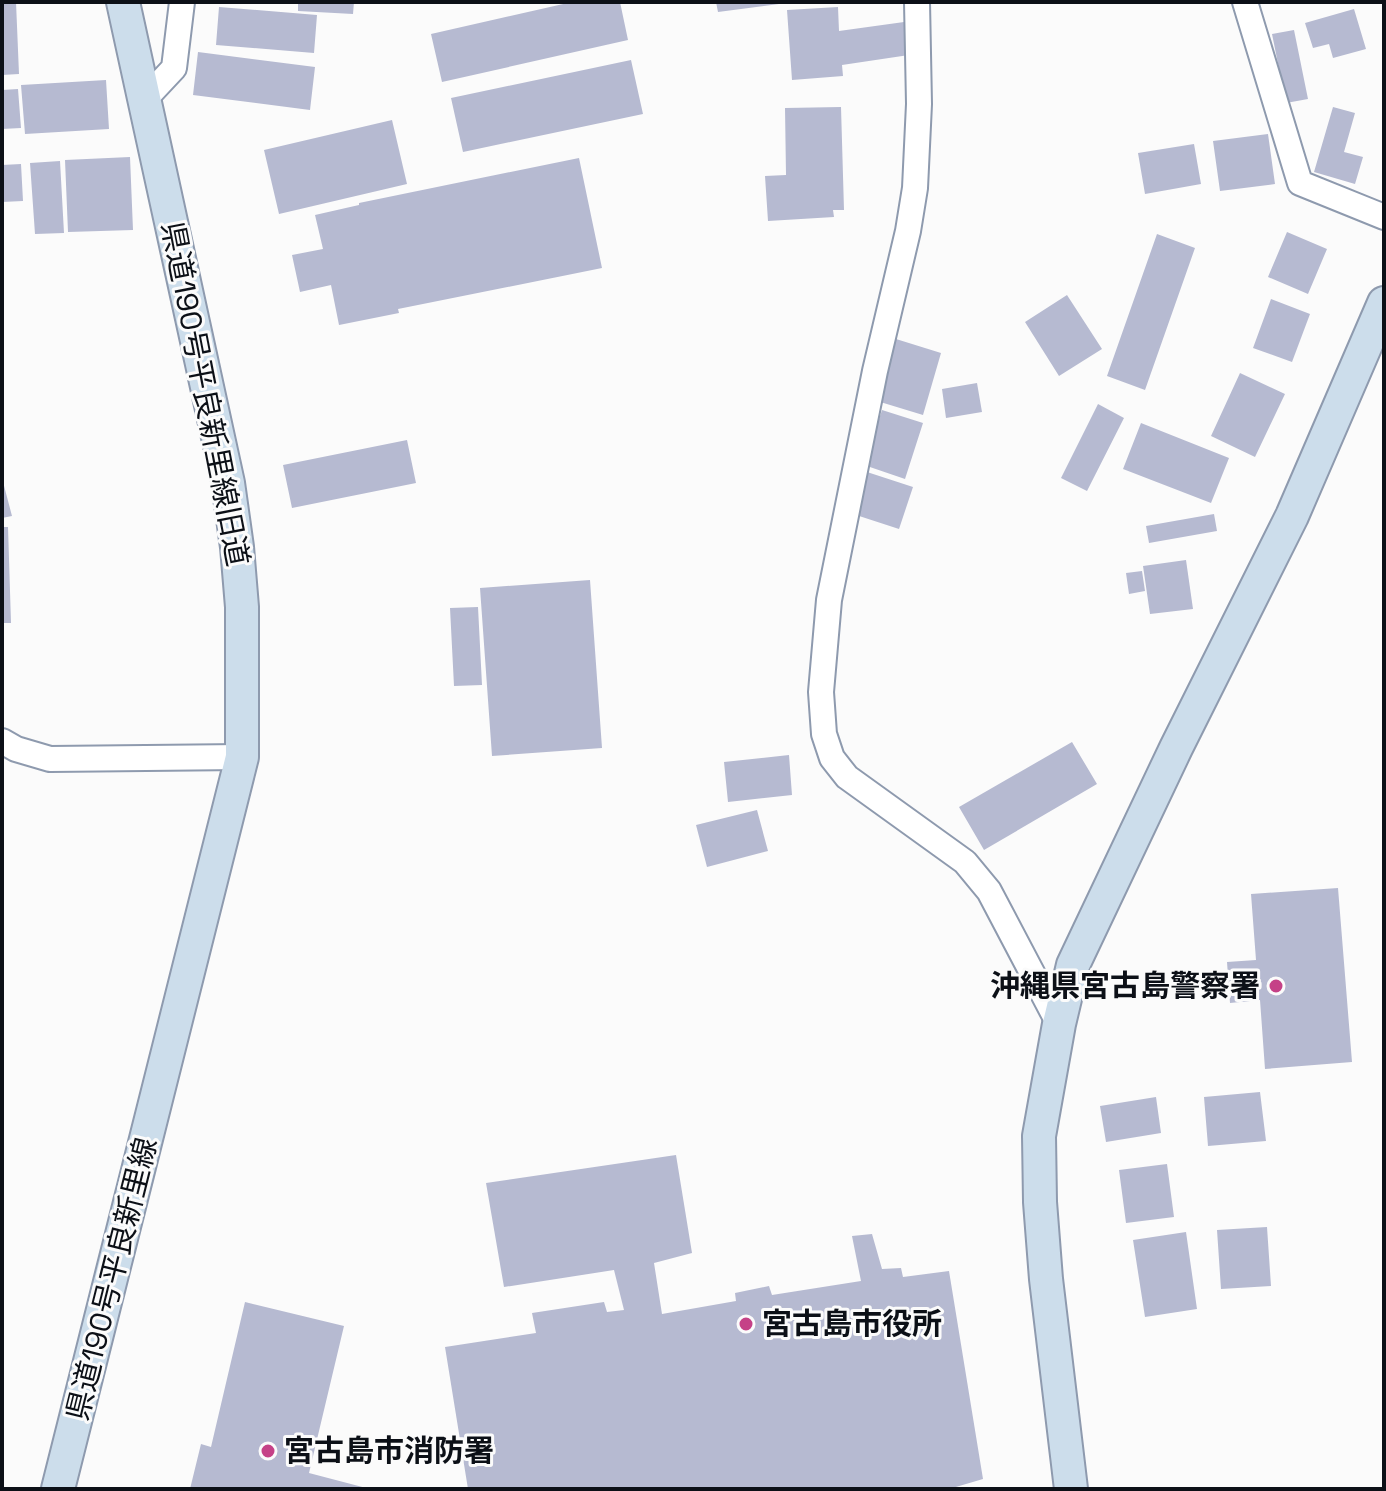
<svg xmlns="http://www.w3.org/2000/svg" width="1386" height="1491" viewBox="0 0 1386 1491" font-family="'Space Grotesk','Noto Sans JP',sans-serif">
	<rect width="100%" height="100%" fill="#fbfbfb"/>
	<path fill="#b6bad1" d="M2,2H16L19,74L2,75Z
		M298,2H354L353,14L298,11Z
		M572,2H620L628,40L442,82L431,34Z
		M716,2H779V4L718,12Z
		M219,7L317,15L314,53L216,45Z
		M838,7L839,31L904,22L909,55L842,65L843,76L792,80L787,10Z
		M1354,9L1366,49L1333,58L1329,44L1313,48L1305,23Z
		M1294,30L1308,99L1286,103L1272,34Z
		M198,52L315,67L310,110L193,95Z
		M631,60L643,114L463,152L451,98Z
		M106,80L109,129L25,134L21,85Z
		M18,89L21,128L2,129V90Z
		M841,107L844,210H833L834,217L768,221L765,176L786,175L785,108Z
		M1333,107L1355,113L1344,152L1363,157L1355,184L1314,172Z
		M392,120L407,184L279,214L264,150Z
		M1268,134L1275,184L1220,191L1213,141Z
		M1194,144L1201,184L1145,194L1138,153Z
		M130,157L133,230L68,232L65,160Z
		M579,158L602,268L398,309L399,313L339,325L331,285L300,292L292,255L323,249L315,215L359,205V203Z
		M60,161L64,233L35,234L30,163Z
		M21,164L23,201L2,202V165Z
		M1287,232L1327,249L1308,294L1268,277Z
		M1157,234L1195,248L1145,390L1107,376Z
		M1067,295L1102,349L1059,376L1025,322Z
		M1271,299L1310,314L1292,362L1253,348Z
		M896,339L941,353L923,415L877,401Z
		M1240,373L1285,394L1255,457L1211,436Z
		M977,383L982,412L946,418L942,389Z
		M1098,404L1124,418L1087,491L1061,478Z
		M882,410L923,423L905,479L864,465Z
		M1141,423L1229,458L1211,503L1123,469Z
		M407,440L416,483L292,508L283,465Z
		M867,472L913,487L899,529L853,514Z
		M2,478L12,516L2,518Z
		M1214,514L1217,531L1149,543L1146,526Z
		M2,527H8L11,623H2Z
		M1186,560L1193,609L1150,614L1143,566Z
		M1142,571L1145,591L1129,594L1126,573Z
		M590,580L602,748L492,756L480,588Z
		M478,607L482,685L454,686L450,608Z
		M1072,742L1097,784L984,850L959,807Z
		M789,755L792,795L728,802L724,762Z
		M757,810L768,851L707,867L696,825Z
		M1338,888L1352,1062L1265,1069L1260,1000L1230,1003L1227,962L1256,960L1251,894Z
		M1260,1092L1266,1141L1208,1146L1204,1097Z
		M1156,1097L1161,1133L1106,1142L1100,1106Z
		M676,1155L692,1253L654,1263L662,1314L736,1301L735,1293L769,1286L772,1295L861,1281L852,1236L872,1234L882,1269L901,1268L903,1277L949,1271L983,1479L949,1489H468L445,1347L536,1333L532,1313L604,1302L607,1312L624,1310L614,1270L504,1287L486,1183Z
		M1167,1164L1174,1217L1126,1223L1119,1170Z
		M1267,1227L1271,1286L1221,1289L1217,1230Z
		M1186,1232L1197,1309L1145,1317L1133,1240Z
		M245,1302L344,1326L309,1473L370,1489H190L201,1444L211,1447Z"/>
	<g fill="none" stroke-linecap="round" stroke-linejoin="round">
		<g stroke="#8e9aae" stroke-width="28">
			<path id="street" d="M917,2L919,104L915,188L908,231L875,371L829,600L821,692L824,734L832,758L847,777L965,862L989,891L1059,1024
				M1245,2L1300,183L1384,217
				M144,100L174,68L182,2
				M2,741L16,749L50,759L242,757"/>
		</g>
		<g stroke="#8e9aae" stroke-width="36">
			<path id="secondary" d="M58,1489L242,757V607L237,547L228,483L123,2
				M1071,1489L1046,1279L1040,1202L1039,1136L1059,1024L1073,965L1176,748L1292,516L1384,303"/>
		</g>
		<use href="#street" stroke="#fff" stroke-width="24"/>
		<use href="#secondary" stroke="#ccddeb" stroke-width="32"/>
	</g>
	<g fill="#c54187" stroke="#fbfbfb" stroke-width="3">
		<circle cx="1276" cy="986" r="8"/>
		<circle cx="746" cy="1324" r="8"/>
		<circle cx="268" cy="1451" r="8"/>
	</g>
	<g text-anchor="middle" stroke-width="6" stroke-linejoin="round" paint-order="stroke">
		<g font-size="30" fill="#0c1017" stroke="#fbfbfb">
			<text transform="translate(205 394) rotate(79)" y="10">県道190号平良新里線旧道</text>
			<text transform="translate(112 1279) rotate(-76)" y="10">県道190号平良新里線</text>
		</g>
		<g font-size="30" font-weight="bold" fill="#0c1017" stroke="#fbfbfb" text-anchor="start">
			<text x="1260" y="996" text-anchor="end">沖縄県宮古島警察署</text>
			<text x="762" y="1334">宮古島市役所</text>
			<text x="284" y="1461">宮古島市消防署</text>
		</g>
	</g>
	<rect width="1386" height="1491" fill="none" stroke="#0c1017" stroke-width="8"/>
</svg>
